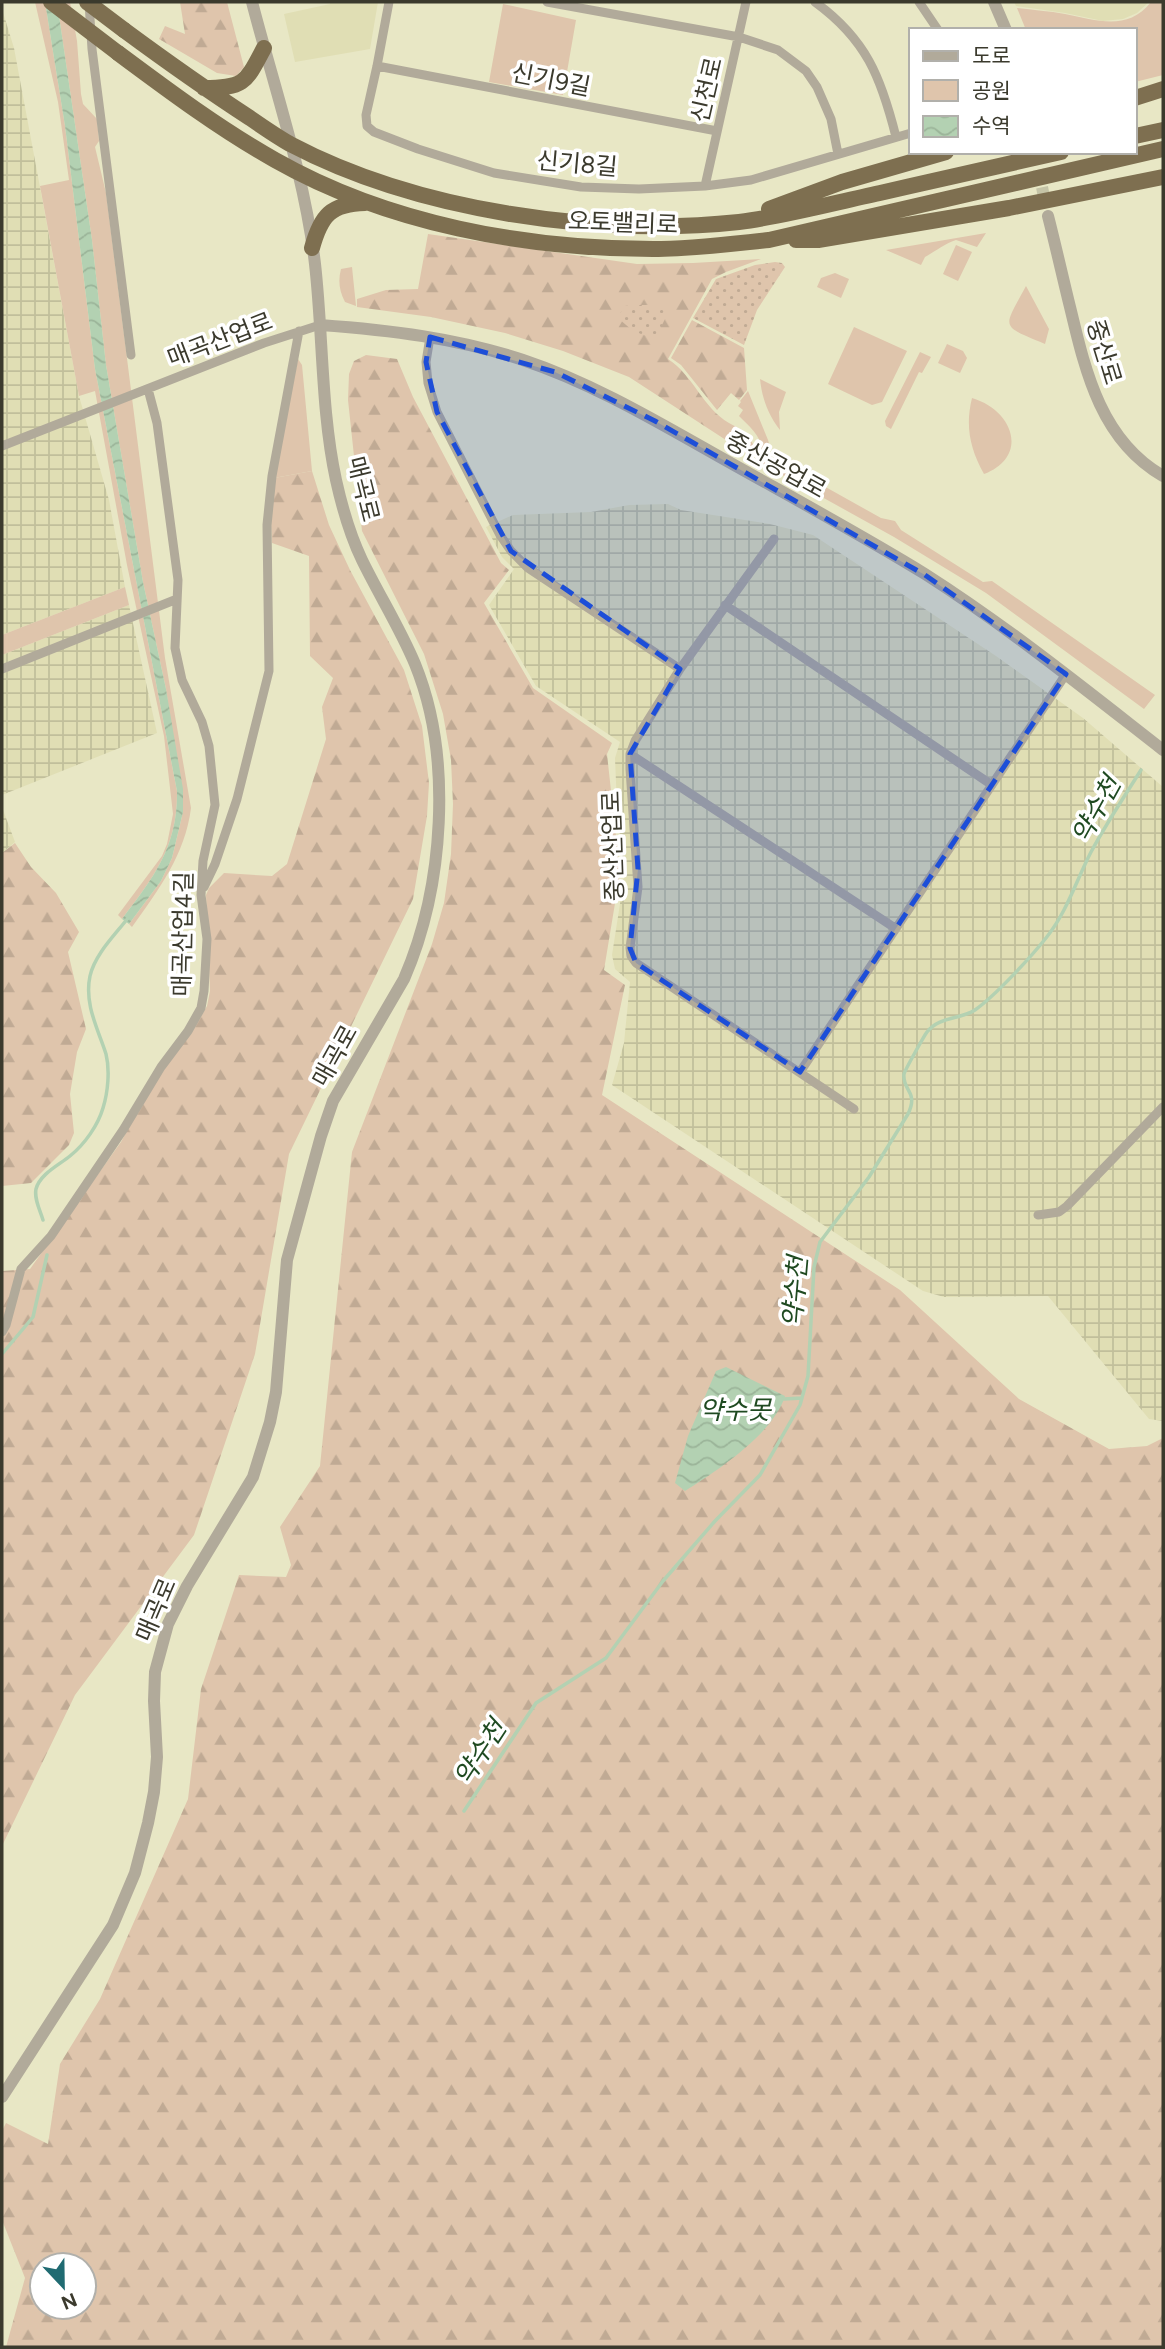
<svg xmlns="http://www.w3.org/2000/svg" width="1165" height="2349" viewBox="0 0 1165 2349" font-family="Figtree,'Noto Sans KR',sans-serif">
	<defs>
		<pattern id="industrial-grid" width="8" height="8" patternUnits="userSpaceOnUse" patternTransform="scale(1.75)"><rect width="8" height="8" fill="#e0deb4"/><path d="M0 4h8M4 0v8" fill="none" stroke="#c1bf9b"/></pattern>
		<pattern id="forest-firs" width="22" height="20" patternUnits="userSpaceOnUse" patternTransform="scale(1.75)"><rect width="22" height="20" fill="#dfc5ac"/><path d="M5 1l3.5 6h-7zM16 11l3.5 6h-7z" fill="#c0aa94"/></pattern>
		<pattern id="garden-dots" width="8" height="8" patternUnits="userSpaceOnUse" patternTransform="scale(1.75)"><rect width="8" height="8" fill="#dfc5ac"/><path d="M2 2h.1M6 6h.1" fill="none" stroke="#c0aa94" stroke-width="1.8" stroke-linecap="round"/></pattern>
		<pattern id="water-waves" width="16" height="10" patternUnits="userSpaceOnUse" patternTransform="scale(1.75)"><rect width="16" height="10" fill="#b3d1b2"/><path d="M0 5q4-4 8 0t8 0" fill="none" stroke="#9bb499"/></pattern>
	</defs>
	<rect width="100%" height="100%" fill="#e8e7c5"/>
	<path fill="#e0deb4" d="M330,2H378L370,49L295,62L284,14L330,4Z
		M1014,2H1149L1137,13L1123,19L1103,21L1065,13L1016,6Z"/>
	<path fill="url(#industrial-grid)" d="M2,9L14,48L79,396L109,500L125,587L2,635Z
		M668,504L681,510L770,524L813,535L996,656L1083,718L1163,787V1421L1149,1419L1048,1296L944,1297L923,1291L612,1085L624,1043L630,982L615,969L612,955L624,878L617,806L615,758L620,742L536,686L489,605L514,569L502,557L486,527L513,515L591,512L629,505Z
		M129,605L157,733L2,795V655Z
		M2,807L15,842L2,853Z"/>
	<path fill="#dfc5ac" d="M35,2H45L65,126L95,369L177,791C178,846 154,877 122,919L118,915L162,856L167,844L173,814L164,736L127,565L95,391L79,396L40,186L69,180L58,102Z
		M57,2H70L77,41L81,94L83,104L97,119L99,141L95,147L106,193L165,658L191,808C185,855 159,889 132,927L129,924L161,881L172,858L183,812L166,689L143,582L106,365L92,240Z
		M1151,2H1163V75L1135,82V30H1026L1017,8C1033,10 1049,11 1065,14C1097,20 1127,32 1151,2Z
		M503,4L576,20L563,95L489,82Z
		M986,233L977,247L956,240C944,244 936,251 925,257L921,265L886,250Z
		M956,245L972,252L958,281L943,274Z
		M352,267L356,306L345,302C339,291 338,280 341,269Z
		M835,273L849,279L841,298L817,287L821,278Z
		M1026,286L1049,329L1045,344C999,325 1003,329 1026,286Z
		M854,327L907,351L882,402L872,405L828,384Z
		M947,344L963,351L967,358L960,373L938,363Z
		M920,352L931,357L922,373L919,372L891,429L886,426L885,421Z
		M298,359L302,365L312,471L274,478Z
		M760,379L786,392L779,412L780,430C768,415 762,398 760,379Z
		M748,391L768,440L770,447L768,457L803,478L813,480L881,518L895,521L901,530L983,582L992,581L1155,695L1144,709L986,593L894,537L757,461C769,442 752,429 739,416L743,410L738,406L741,402L740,401Z
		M972,398C1013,410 1030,456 984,474C970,449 965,426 972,398Z
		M125,587L129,605L2,655V635Z"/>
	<path fill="url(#forest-firs)" fill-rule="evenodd" d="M180,2H227L244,67L236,76L217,73L159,39L165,26L185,34Z
		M428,234L637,264L693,263L761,259L726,272L712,279L668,359C693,375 703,408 729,423C739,428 747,433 753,444L754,447L749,455L629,377L563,351L505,333L431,317L357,307V299L386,290L418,289Z
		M692,320L744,348L747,390L739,400L731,393L717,410L681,365L671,358Z
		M366,355L397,359L413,397L501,563L509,570L484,603L533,688L612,743L607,754L620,873L604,970L625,985L602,1095L900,1290L1019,1399L1109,1449L1147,1446L1163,1438V2347H6L25,2278L2,2220V2131L6,2123L48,2144L60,2064L100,1999L188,1799L201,1689L239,1575L286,1577L291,1565L280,1527L320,1466L352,1152L432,944L444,903L451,854L453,804L451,760L443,714L424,654L362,531L348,400L349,374L354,361ZM42,2265H84V2307H42Z
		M312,471L329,525L350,570L404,670L422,726L429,783L427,816L413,899L289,1154L255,1354L194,1535L75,1695L2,1846V1271L30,1269L121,1142L145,1097L200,1018L207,1006L210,991L206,895L209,888L224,873L272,876L287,864L326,739L322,707L333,678L310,656L309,556L272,543L271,524L274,478Z
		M15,843L31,867L56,893L79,932L68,952L86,1029L77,1052L70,1094L74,1133L69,1145L31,1183L2,1186V853Z"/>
	<path fill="url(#garden-dots)" d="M775,262L782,263L785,267L757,310L744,345L693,318L716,279L755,265Z
		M637,305H650L669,311L655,339L633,331L618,318L624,306Z"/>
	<path fill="url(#water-waves)" d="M45,2H57L92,240L106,365L143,582L166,689L183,789V812L172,858L161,881L129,924L122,919C154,877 178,846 177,791L95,369L65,126Z
		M726,1367L785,1396C774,1433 717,1471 685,1491L675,1483L688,1436L716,1371Z"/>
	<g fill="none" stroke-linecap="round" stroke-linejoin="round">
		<path stroke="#b3d1b2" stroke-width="3.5" d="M43,1220C40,1210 34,1199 36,1189C40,1174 59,1165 70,1156C85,1144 98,1125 103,1108C108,1092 110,1070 106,1054C98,1029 84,1004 90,976C95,954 115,935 128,918
			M2,1354L33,1317L47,1255
			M784,1399L802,1398
			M464,1811L536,1703L606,1658L663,1581L715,1521L760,1475L800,1405L808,1376L814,1267L820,1242L869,1177L908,1114C919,1091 902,1091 904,1074C905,1070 924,1036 927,1032C940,1016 959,1020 975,1010C996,995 1030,958 1046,938C1067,912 1076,881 1091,852C1106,824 1124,797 1141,770"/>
		<path stroke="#c5c4a7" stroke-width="12" stroke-dasharray="12 6" stroke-linecap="butt" d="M1035,152L1046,207"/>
		<path stroke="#b1aa9a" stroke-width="9" d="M389,2L377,66L366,115L367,126L374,132L418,149L494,173L581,187L639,189L705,186L751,180L911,133
			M547,2L739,37L778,50L806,71L817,87L831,119L838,154
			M815,2C866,39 881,77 896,137
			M919,2L938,30
			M89,3L92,49L131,355
			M377,66L717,131
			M705,186L746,2
			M430,337L426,362L428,383L437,412L500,535L511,551L528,568L680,669
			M2,446L264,343L320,325
			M774,539L680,669L635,741L630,754V769L638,887L630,948L631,956L636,963L854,1109
			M725,605L992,785
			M2,669L177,599
			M630,754L895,928
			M204,887L215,864L237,799L269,671L267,525L272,476L299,331
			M800,1072L1066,674
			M1038,1215L1059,1212L1067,1206L1163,1107
			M2,1332L6,1325L21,1269L51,1236L123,1130L161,1067L188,1031L201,1008L204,991L207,939L201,895L203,861L215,805L209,746L202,722L182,680L175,648L178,580L157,423L148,389"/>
		<path stroke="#b1aa9a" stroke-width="12" d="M994,2L1006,30
			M1048,216C1056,247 1063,279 1071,311C1086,374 1102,441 1163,476
			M320,325C389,330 457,338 523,360C595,384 661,424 727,461C793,498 860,534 925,574C1008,627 1086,690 1163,750
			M2,2097L113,1925L135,1873L148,1823L154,1792L157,1757L154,1701L155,1672L168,1624L187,1586L253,1477L270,1422L276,1392L287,1260L321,1136L333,1101L404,979C444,887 453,757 415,664C400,628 379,595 362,560C350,535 342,507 336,480C321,411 323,334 315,264C305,177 274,87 252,2"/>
		<path stroke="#7e6f50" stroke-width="16" d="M124,30C166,61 207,90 250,118C263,127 276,136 290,144C417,211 597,237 739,222C786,216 833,203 880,193C940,179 1000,166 1061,152
			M118,53C169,91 220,129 275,160C388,224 525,249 653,249C691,249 730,244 769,240L1163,149
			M204,88C245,88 246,82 264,48
			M1135,98L1163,89
			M1135,136L1163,130
			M769,209L842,182L946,152
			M796,240H818L1009,208L1163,177
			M312,248C321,215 331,204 365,203"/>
		<path stroke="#7e6f50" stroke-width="16" d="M51,2L118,53
			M87,2L124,30"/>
	</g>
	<path fill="#1d4ed8" fill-opacity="0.2" stroke="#1d4ed8" stroke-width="5" stroke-dasharray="14 9" stroke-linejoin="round" d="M430,337L555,372L655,421L925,575L1066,674L800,1072L636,963L630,948L638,869L630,754L680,669L511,551L437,412L426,362Z"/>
	<g text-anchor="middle" stroke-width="7" stroke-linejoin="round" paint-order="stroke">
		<g font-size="24" fill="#3b3a2d" stroke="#fff">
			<text transform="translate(551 80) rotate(11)" y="8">신기9길</text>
			<text transform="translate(707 90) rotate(-77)" y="8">신천로</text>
			<text transform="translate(577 164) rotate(5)" y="8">신기8길</text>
			<text transform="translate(623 223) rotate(2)" y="8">오토밸리로</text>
			<text transform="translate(220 340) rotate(-21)" y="8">매곡산업로</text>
			<text transform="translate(1104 352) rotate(73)" y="8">중산로</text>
			<text transform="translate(776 465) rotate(29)" y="8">중산공업로</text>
			<text transform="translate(363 489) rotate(76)" y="8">매곡로</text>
			<text transform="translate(613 846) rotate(-92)" y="8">중산산업로</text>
			<text transform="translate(183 934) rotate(-89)" y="8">매곡산업4길</text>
			<text transform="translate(335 1056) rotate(-61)" y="8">매곡로</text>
			<text transform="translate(156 1610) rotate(-67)" y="8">매곡로</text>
		</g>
		<g font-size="26" font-style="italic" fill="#1f4a21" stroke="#fff">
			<text transform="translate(1096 810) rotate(-61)" y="9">약수천</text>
			<text transform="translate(795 1292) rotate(-85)" y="9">약수천</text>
			<text x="735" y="1419">약수못</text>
			<text transform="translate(480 1753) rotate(-57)" y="9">약수천</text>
		</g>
	</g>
	<rect width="1165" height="2349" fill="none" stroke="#3b3a2d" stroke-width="7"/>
	<rect x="909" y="28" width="228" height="126" fill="#ffffff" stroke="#b1b0ab" stroke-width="2"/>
	<rect x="923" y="51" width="35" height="10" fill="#b1aa9a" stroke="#b1b0ab" stroke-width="2"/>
	<text x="972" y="63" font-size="21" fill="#3b3a2d">도로</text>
	<rect x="923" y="80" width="35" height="21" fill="#dfc5ac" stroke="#b1b0ab" stroke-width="2"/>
	<text x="972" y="98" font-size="21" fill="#3b3a2d">공원</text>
	<rect x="923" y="116" width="35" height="21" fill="url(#water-waves)" stroke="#b1b0ab" stroke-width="2"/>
	<text x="972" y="133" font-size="21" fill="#3b3a2d">수역</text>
	<g transform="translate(63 2286) rotate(158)"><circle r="33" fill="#ffffff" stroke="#b1b0ab" stroke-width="2"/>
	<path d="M0-5L12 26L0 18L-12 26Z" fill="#206b72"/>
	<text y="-10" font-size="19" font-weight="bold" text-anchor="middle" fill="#3b3a2d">N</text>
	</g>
</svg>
